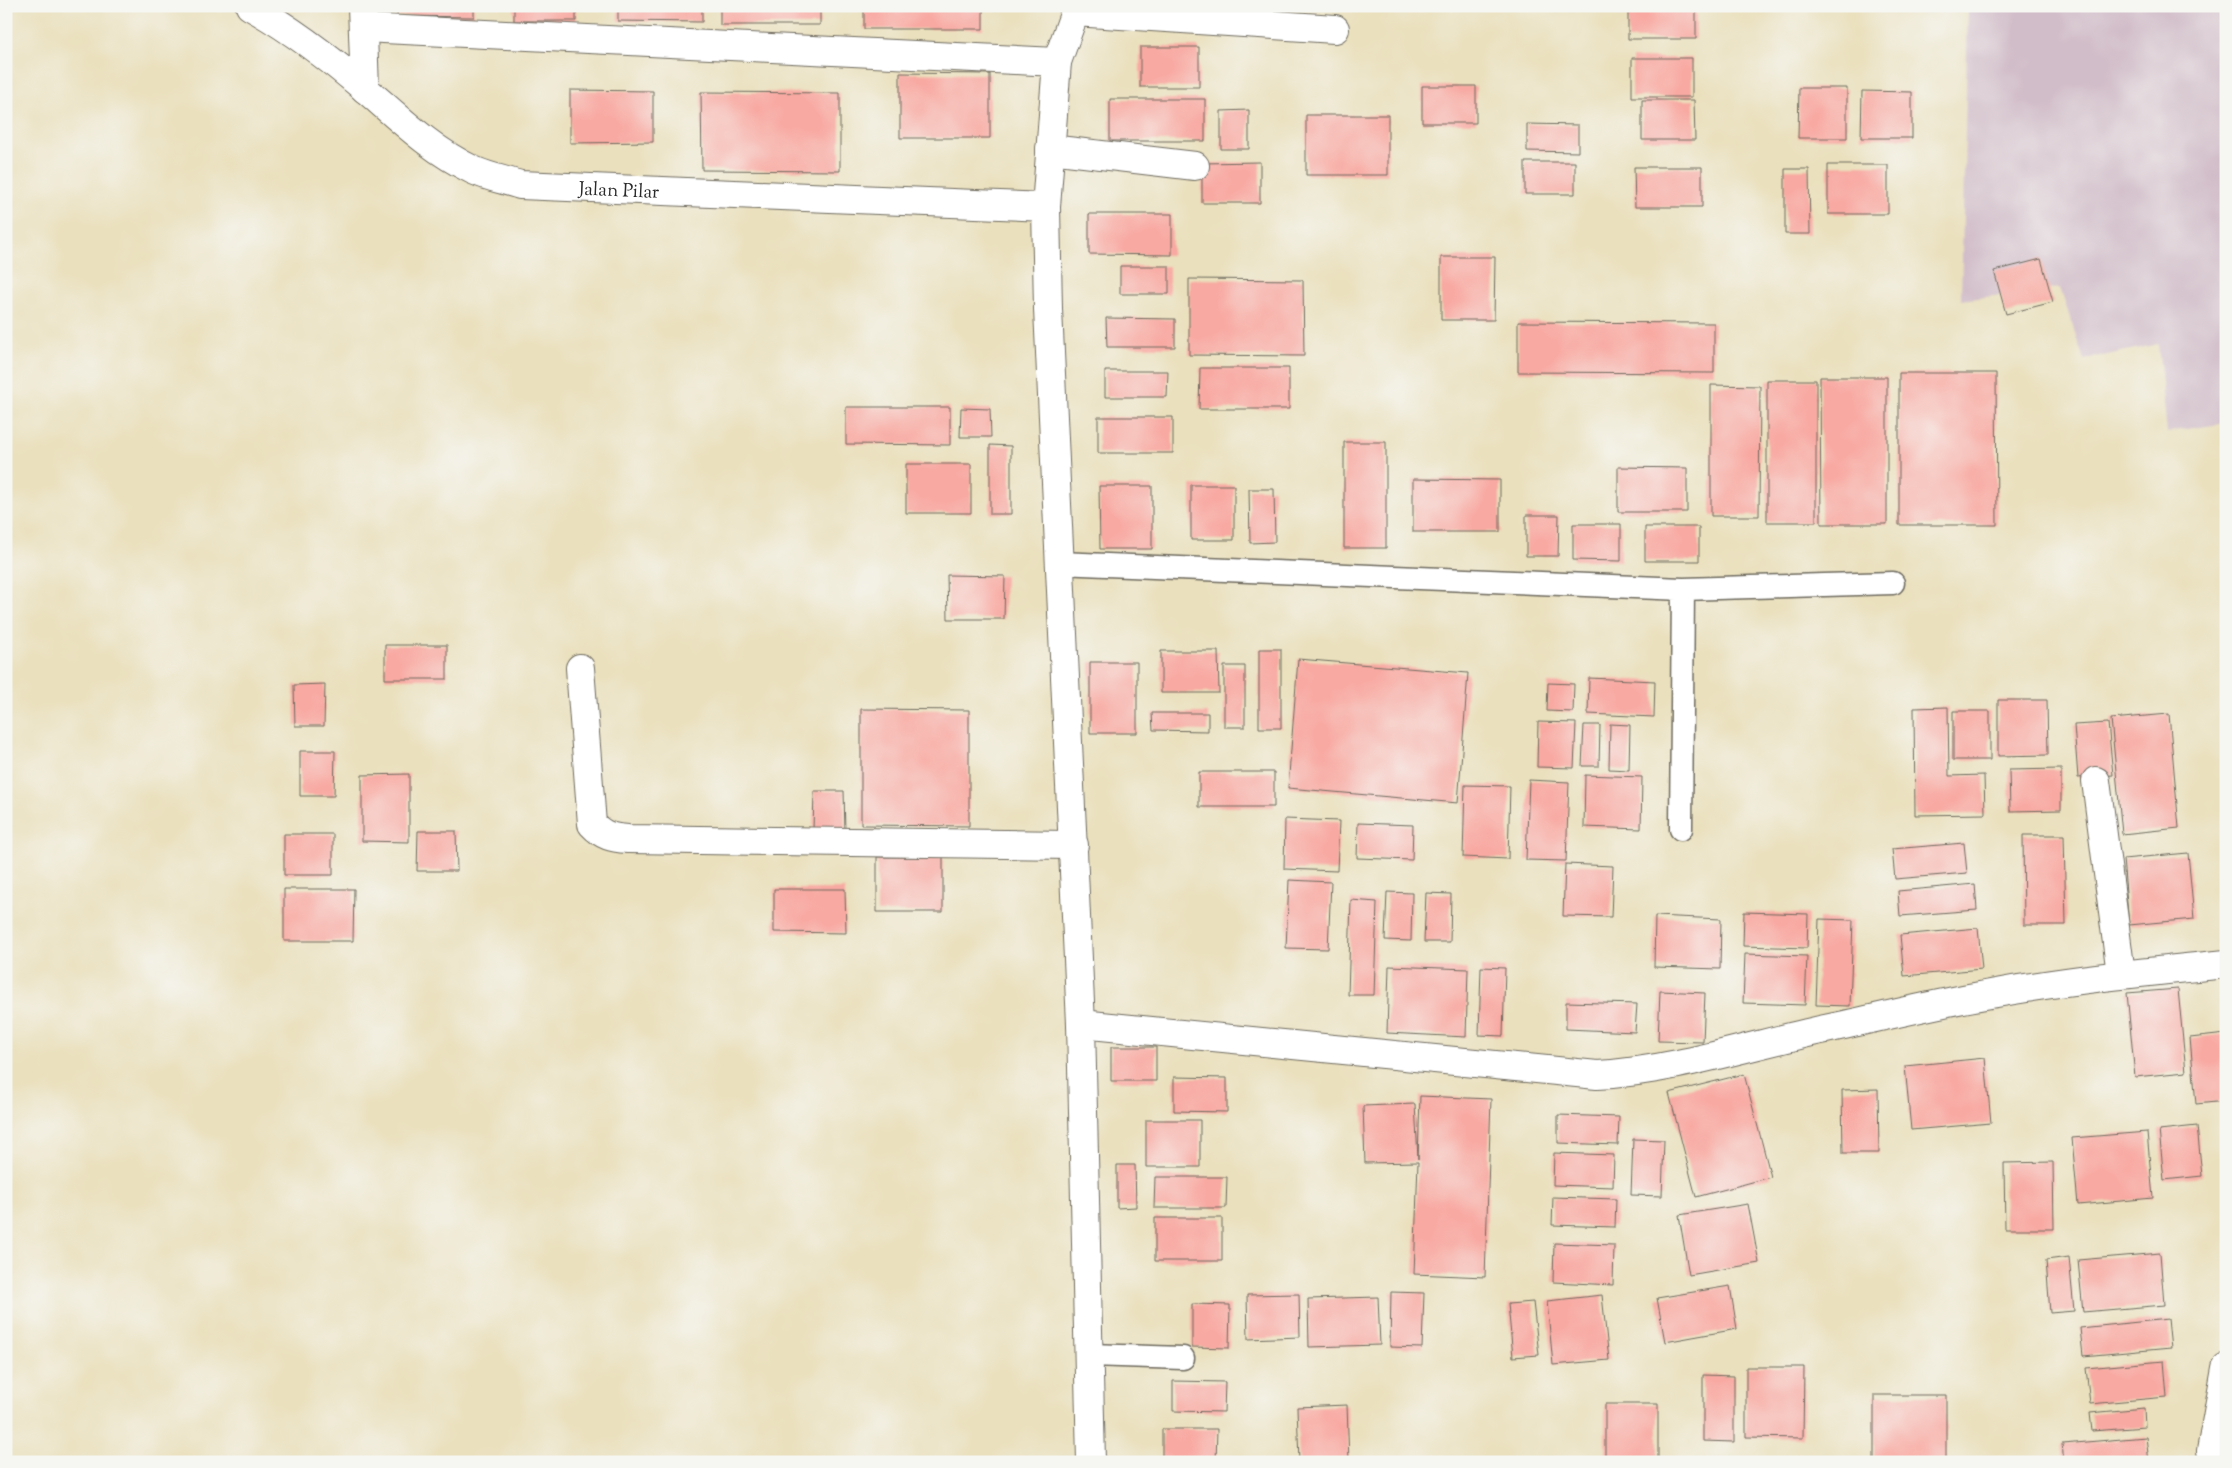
<svg xmlns="http://www.w3.org/2000/svg" width="2232" height="1468" viewBox="0 0 2232 1468" font-family="'Sorts Mill Goudy',serif">
	<rect width="100%" height="100%" fill="#f6f6f2"/>
	<filter id="ink" filterUnits="userSpaceOnUse"><feTurbulence type="fractalNoise" baseFrequency=".02" numOctaves="2"/><feDisplacementMap in="SourceGraphic" scale="10" xChannelSelector="R" yChannelSelector="G"/><feConvolveMatrix kernelMatrix="1 2 1 2 8 2 1 2 1" color-interpolation-filters="sRGB"/></filter>
	<filter id="wash" filterUnits="userSpaceOnUse"><feTurbulence type="fractalNoise" baseFrequency=".0096" numOctaves="4" result="noise"/><feDisplacementMap in="SourceGraphic" scale="20" xChannelSelector="R" yChannelSelector="G"/><feGaussianBlur stdDeviation="1.12" result="paint"/><feColorMatrix in="noise" values="0 0 0 0 0 0 0 0 0 0 0 0 0 0 0 0 0 1.4 0 .05"/><feComposite in="paint" operator="in"/></filter>
	<g filter="url(#wash)">
		<rect width="100%" height="100%" fill="#eae0bd"/>
		<path fill="#d1bdc9" d="M1968,6H2226V423L2167,432L2158,344L2084,360L2060,288L1961,300Z"/>
		<g id="blocks">
			<path fill="#f8a9a1" d="M398,6H474V17L397,16Z
				M514,6H576V21H514Z
				M618,6H702V22L618,21Z
				M720,6H820V25H720Z
				M864,6H983V29H864Z
				M1212,6H1292V8H1212Z
				M1628,6H1696V39H1628Z
				M1140,47H1199V87H1140Z
				M1632,58H1692V97H1632Z
				M900,73L990,74V138H900Z
				M1422,86H1476V123H1422Z
				M1799,88H1847V138H1798Z
				M570,90L653,91V142L570,143Z
				M1862,91L1912,92V138H1861Z
				M701,92L840,93V171L702,170Z
				M1110,99H1205V141H1110Z
				M1642,100H1694L1695,140H1642Z
				M1249,110V149H1221V111Z
				M1306,115H1388V175H1306Z
				M1527,124L1578,125V152L1527,151Z
				M1260,162V203H1202V163Z
				M1525,162H1575V194H1525Z
				M1828,165H1888V214H1828Z
				M1634,167H1702V207H1635Z
				M1785,169H1809L1810,234H1785Z
				M1089,214H1172V255L1089,254Z
				M1441,257H1495L1494,320H1441Z
				M2041,259L2053,302L2006,314L1994,271Z
				M1120,266H1169V294H1120Z
				M1189,279L1303,280L1304,356L1189,355Z
				M1106,318L1175,319V347H1107Z
				M1518,322L1714,323V373L1518,372Z
				M1200,368H1289V409H1199Z
				M1105,371H1168L1167,397H1105Z
				M1899,373H1996L1997,525H1899Z
				M1820,377H1887V524H1821Z
				M1767,380H1816V522H1767Z
				M1711,385L1760,386L1759,516H1711Z
				M846,407H950V445L846,444Z
				M961,408L990,409L991,437H960Z
				M1098,417H1173V453H1098Z
				M1344,442H1386V548H1344Z
				M990,445L1011,446V514H990Z
				M906,464H971V513H906Z
				M1618,467L1687,468V512H1618Z
				M1413,479L1500,480V532H1413Z
				M1191,485H1234V540H1191Z
				M1099,486H1152V549H1100Z
				M1249,489H1274L1275,542L1250,543Z
				M1526,515H1559L1558,556H1526Z
				M1573,524H1621V561L1573,560Z
				M1645,527H1699V561H1645Z
				M947,575L1005,576L1004,619H948Z
				M385,645H447V679H385Z
				M1259,649H1281V728H1259Z
				M1161,651H1218L1219,693H1161Z
				M1298,659L1468,673L1458,803L1288,788Z
				M1090,662H1137V733H1090Z
				M1224,666H1245V727H1224Z
				M1589,678L1655,681L1654,717L1588,714Z
				M1548,683L1574,684L1573,712L1547,711Z
				M325,684L324,726H295L294,685Z
				M1998,700H2047L2048,755L1998,756Z
				M1948,707L1949,776L1984,775L1985,814L1915,815L1914,708Z
				M861,709L969,710V826L861,825Z
				M1953,711H1990V760H1953Z
				M1152,713H1208V731L1153,730Z
				M2169,714L2179,828L2122,834L2111,719Z
				M1538,722L1576,723L1574,768L1537,767Z
				M2108,723L2113,775L2078,778L2074,725Z
				M1610,724L1630,725L1629,770L1609,769Z
				M1584,725H1600L1599,766H1582Z
				M300,751H335L334,796H300Z
				M2061,769V810L2010,811L2009,770Z
				M1199,772H1274V807H1199Z
				M409,774V842L362,841V775Z
				M1585,775L1642,777L1641,829L1584,827Z
				M1529,780L1569,782L1566,861L1526,860Z
				M1465,785L1510,786L1508,859L1463,857Z
				M814,791H844L845,831H813Z
				M1285,819L1339,821L1337,871L1284,869Z
				M1358,823L1413,825L1412,860L1357,858Z
				M418,831H456L457,871H417Z
				M284,834H333V875H284Z
				M2023,835H2064L2066,925H2024Z
				M1964,843L1967,873L1895,879L1892,849Z
				M2188,853L2194,919L2129,925L2123,859Z
				M877,857H943V912H877Z
				M1565,864L1613,866L1611,917L1563,916Z
				M1289,880L1331,882L1328,949L1286,948Z
				M1975,884L1977,910L1900,916L1898,891Z
				M284,889H354L353,941H284Z
				M774,889H845L846,933L774,932Z
				M1387,892L1412,893L1411,941L1385,940Z
				M1426,893L1451,894L1450,942H1424Z
				M1351,900L1377,902L1374,995H1348Z
				M1744,912L1808,914L1807,948L1743,946Z
				M1655,916L1721,919L1720,969L1654,967Z
				M1819,919L1853,920L1850,1006L1816,1005Z
				M1978,928L1982,969L1904,976L1900,935Z
				M1745,954L1807,956L1805,1005L1743,1003Z
				M1389,966L1468,969L1466,1037L1387,1033Z
				M1481,967L1505,968L1503,1036L1479,1035Z
				M2178,989L2186,1072L2135,1077L2127,993Z
				M1660,991L1705,993L1703,1042L1658,1041Z
				M1566,1002L1637,1004L1635,1032L1566,1029Z
				M2226,1034V1101L2196,1104L2190,1038Z
				M1111,1047H1156V1081H1111Z
				M1985,1058L1991,1123L1911,1130L1905,1066Z
				M1744,1074L1771,1177L1696,1197L1669,1093Z
				M1174,1077L1227,1078V1112L1174,1111Z
				M1878,1089L1879,1153H1843L1842,1090Z
				M1420,1096L1491,1099L1485,1277L1414,1274L1418,1162L1365,1163L1363,1106L1415,1104L1418,1159Z
				M1558,1115L1619,1117L1618,1145L1558,1143Z
				M1146,1120H1200V1167H1146Z
				M2197,1126L2202,1176L2164,1180L2159,1130Z
				M2147,1132L2153,1198L2078,1205L2072,1138Z
				M1633,1139L1664,1140L1662,1196L1631,1195Z
				M1554,1153L1614,1155L1613,1187L1553,1185Z
				M2053,1162L2054,1229H2005L2004,1163Z
				M1117,1165H1135L1136,1207L1117,1208Z
				M1155,1177H1227L1226,1208H1154Z
				M1553,1197L1616,1199L1615,1227L1552,1225Z
				M1748,1204L1759,1263L1689,1275L1679,1215Z
				M1155,1218H1222V1261H1155Z
				M1554,1243L1614,1245L1613,1285L1553,1282Z
				M2160,1253L2164,1305L2083,1312L2078,1260Z
				M2069,1257L2074,1311L2050,1313L2046,1260Z
				M1730,1286L1737,1329L1665,1342L1657,1298Z
				M1391,1292L1424,1293L1422,1348L1390,1347Z
				M1299,1294L1300,1337L1248,1339L1247,1295Z
				M1602,1295L1609,1360L1553,1365L1547,1301Z
				M1378,1297L1380,1345L1309,1347L1308,1299Z
				M1533,1302L1539,1355L1513,1357L1508,1304Z
				M1192,1304L1230,1305L1229,1348L1192,1347Z
				M2168,1319L2171,1348L2083,1356L2080,1328Z
				M2164,1361L2167,1397L2090,1404L2086,1368Z
				M1746,1367H1804L1803,1438L1746,1437Z
				M1703,1375L1734,1376V1442L1703,1441Z
				M1173,1381L1225,1382L1224,1412L1173,1411Z
				M1874,1395H1946V1461H1874Z
				M1605,1404H1658V1462H1605Z
				M1347,1405L1349,1462H1299L1297,1407Z
				M2144,1408L2145,1427L2092,1431L2090,1413Z
				M1162,1429H1217L1216,1462H1162Z
				M2146,1437L2149,1462H2064L2062,1444Z"/>
		</g>
	</g>
	<g filter="url(#ink)">
		<use href="#blocks" fill-opacity="0" stroke="#6e6a5e" stroke-width="1"/>
		<g fill="none" stroke-linecap="round" stroke-linejoin="round">
			<g stroke="#6e6a5e" stroke-width="25">
				<path id="service" d="M1059,563L1683,589L1893,583
					M1681,829L1683,589
					M1089,1355L1183,1358"/>
			</g>
			<g stroke="#6e6a5e" stroke-width="30">
				<g id="minor">
					<path id="s1" d="M250,6C291,29 328,57 364,88C399,118 431,150 473,170C488,177 505,180 520,185L1046,207"/>
					<path d="M362,6L365,89"/>
					<path d="M1077,6L1057,62L1046,207L1048,309L1081,1024L1091,1462"/>
					<path d="M1074,12L1335,29"/>
					<path d="M363,28L1057,62"/>
					<path d="M1050,149L1195,166"/>
					<path d="M580,668L592,824C603,836 612,838 628,839L1074,845"/>
					<path d="M2096,781L2121,974"/>
					<path d="M1081,1024L1597,1075C1675,1071 1753,1044 1830,1028C1882,1017 1933,1004 1985,995C2065,980 2145,972 2226,964"/>
					<path d="M2211,1451L2226,1368"/>
				</g>
			</g>
			<use href="#service" stroke="#fff" stroke-width="22"/>
			<use href="#minor" stroke="#fff" stroke-width="28"/>
		</g>
	</g>
	<g text-anchor="middle" stroke-width="4" stroke-linejoin="round" paint-order="stroke">
		<g font-size="19" fill="#2b2b2b" stroke="#f6f6f2">
			<text dy="7" stroke="none"><textPath href="#s1" startOffset="426">Jalan Pilar</textPath></text>
		</g>
	</g>
	<rect width="2232" height="1468" fill="none" stroke="#f6f6f2" stroke-width="25"/>
</svg>
